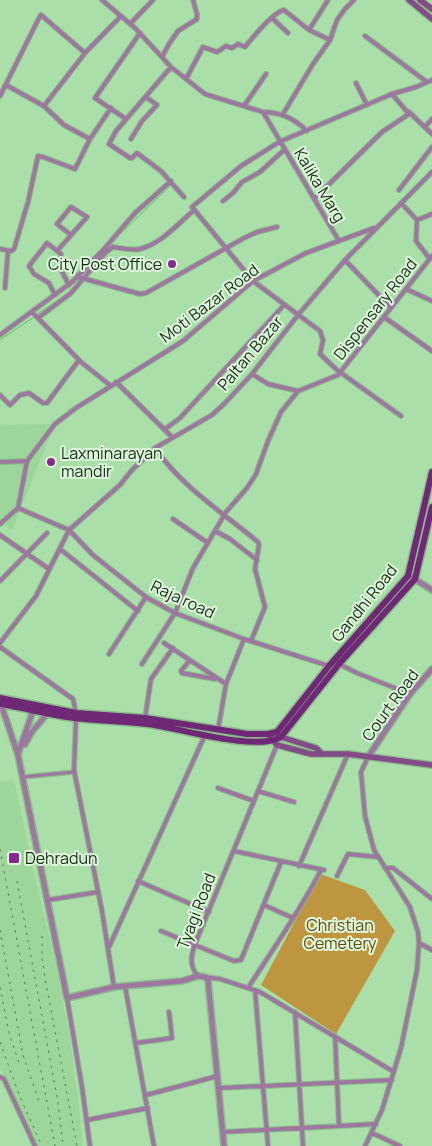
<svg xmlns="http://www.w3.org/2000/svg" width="432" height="1146" viewBox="0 0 432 1146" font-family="Manrope,sans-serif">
	<rect width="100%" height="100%" fill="#aadfa9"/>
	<path fill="#9cd69a" d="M55,424L12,530L0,523V425Z
		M14,780L35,878L54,957L70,1038L80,1113L82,1146H37L0,1067V782Z"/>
	<path fill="#be9640" d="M320,874L365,890L395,931L336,1034L261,985Z"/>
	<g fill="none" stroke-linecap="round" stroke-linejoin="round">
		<path stroke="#61c662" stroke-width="1" d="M114,240L171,185
			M96,261L101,255
			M37,314L65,295
			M0,340L34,317"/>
		<g stroke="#8cbb8b" stroke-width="5.5">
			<path id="pedestrian" d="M23,777L74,772"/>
		</g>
		<g stroke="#8cbb8b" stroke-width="6">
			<path id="minor" d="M102,0L135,28L171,67L205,94L263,112L339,241
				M272,18L288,33
				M130,24L153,0
				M309,30L330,40
				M365,36L427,82
				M85,53L121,16
				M162,57L169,44L178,31L197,19V14L193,0
				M171,67L116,131L109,144L130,158H132L137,153L161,171L184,197
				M186,79L203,47L217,52L226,46L232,48L238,44L245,47C253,37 272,13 284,10L309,30L328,0
				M356,83L367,105
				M0,96L40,16L41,15L85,53L44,106L6,85
				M244,106L266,74
				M263,112C281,112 295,119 307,131
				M409,112L432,134
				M283,114L313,64L330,40L337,20L345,9L354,0
				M126,119L95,98L140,33
				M425,127L432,119
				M90,139L111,108
				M131,139L142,121L157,105L146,97
				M399,190L432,147
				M314,199L382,132L409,114L392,94
				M223,201L233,193L242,182L260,172L284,150
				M401,203L417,220L432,214
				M417,220L416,241L430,259
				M0,249L11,251L14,249L28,202L38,156L43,157L75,169L90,139L64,125L44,106
				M57,251L87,217L71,207L57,224L71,235
				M345,260L391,308
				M78,277L140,294L146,293L244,238L257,232L277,227
				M5,288L8,251
				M406,289L432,301
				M55,295L49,283L34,274L29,266L47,243L61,254L60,268L69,285
				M32,312L81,362L111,386
				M384,317L432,351
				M38,318L71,293L106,252L113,247C122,248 132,251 140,249C161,244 179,223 194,210
				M0,335L72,282L105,248L135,213L171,181
				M252,374L268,384L298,391L338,375L432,256
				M116,382L172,437
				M0,395L10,405L20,395L29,393L43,403H47L79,360
				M401,416L337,370L320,354L323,340L320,331L253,281L192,207L241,166L279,142L392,94L416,87L432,80
				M165,429L180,418L284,305
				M155,448C181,486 223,513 258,542L259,545L255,569L265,607L251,641
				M0,462L27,461
				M18,508L27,461L55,424L76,408L183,341L253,281L306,253L374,228
				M18,508L69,530L93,555L146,597L175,613L244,639L329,666
				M173,519L208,543
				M0,524L18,508
				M215,531L230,539L257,560
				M0,535L49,569
				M60,549L138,611
				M0,581L47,533
				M0,643L36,596L69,530L120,485L132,470L155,448L212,415L225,403L252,374L298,315L345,260L432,172
				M164,643L226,684
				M0,647L73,699L76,713
				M109,654L146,597
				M190,660L181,671L182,673L215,679
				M142,664L175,613L193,568L226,512L247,488L256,474L268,441L281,412L298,391
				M339,664L357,673L410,694
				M76,718L74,770L102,911L114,987
				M145,718L151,679L173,648
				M218,730L226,684L244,639
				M218,788L254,801
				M258,791L294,802
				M234,851L324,870
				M299,866L348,754
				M385,868H393L432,899
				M337,876L348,854L378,857
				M138,881L209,912
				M48,900L98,892
				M264,905L293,918
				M161,931L234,961L241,960L281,862
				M419,943L432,950
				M109,947L205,735
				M198,976C189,966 191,956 195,944L277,745
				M205,977L220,979L260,992L394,1072
				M125,986L154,1146
				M248,988C273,949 300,911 321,870
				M255,990L268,1146
				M67,998L82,1087L90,1146
				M295,1012L303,1146
				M335,1036L339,1126
				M136,1043L172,1038L169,1012
				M0,1077L4,1079L35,1146
				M219,1088L392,1080
				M146,1095L218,1076
				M87,1120L148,1108
				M223,1132L376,1124
				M372,1133L400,1146
				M365,1146L382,1110L401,1048L417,970L419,943L418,932L410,907L374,850L365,816L361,772L368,757"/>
		</g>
		<g stroke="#8cbb8b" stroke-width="8">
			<path id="tertiary" d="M413,578L432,590
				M1,704L18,755L67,998L114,987L182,981L198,976L205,977L208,980L224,1146
				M25,744L31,733L47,714
				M18,754L34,708
				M368,757L410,694L432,669"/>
		</g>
		<g stroke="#8cbb8b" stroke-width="8">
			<path id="secondary" d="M409,0L432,19
				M420,0L432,9
				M279,735L281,737L316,748L322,754
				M270,737L277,745L311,754H348L432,765"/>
		</g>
		<g stroke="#8cbb8b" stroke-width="9">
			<path id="primary" d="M0,698L76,713L145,718L247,734H268L277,732L329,666L408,576L432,472
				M0,704C25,708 50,715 75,718C99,721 123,721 147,724C181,728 253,752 281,737L339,664L415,579L432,507"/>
		</g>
		<use href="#pedestrian" stroke="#9d77a0" stroke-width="3"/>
		<use href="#minor" stroke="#9d77a0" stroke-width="4"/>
		<use href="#tertiary" stroke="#9d77a0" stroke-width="5"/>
		<use href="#secondary" stroke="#834b88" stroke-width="5.5"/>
		<use href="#primary" stroke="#6f2876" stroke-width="6"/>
		<path stroke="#5b7e5a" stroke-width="1" stroke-dasharray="2.5 5" stroke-linecap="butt" d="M0,849L55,1146
			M17,881L58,1102L63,1146
			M0,930L23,1055L40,1104
			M42,936V958L46,984L77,1146
			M0,987L9,1033L19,1063
			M0,1042L20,1097L42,1146"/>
	</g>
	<g fill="#872791" stroke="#def8dc" stroke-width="2">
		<circle cx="172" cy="264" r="5"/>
		<circle cx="51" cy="462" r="5"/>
		<rect x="8" y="852" width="12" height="12" rx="2.5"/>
	</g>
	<g text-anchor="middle" stroke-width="4" stroke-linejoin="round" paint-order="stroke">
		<g font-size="16" fill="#162a15" stroke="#def8dc">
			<text transform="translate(320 185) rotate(59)" y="6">Kalika Marg</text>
			<text transform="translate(209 303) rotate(-37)" y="6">Moti Bazar Road</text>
			<text transform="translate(375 309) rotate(-52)" y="6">Dispensary Road</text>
			<text transform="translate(250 353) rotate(-50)" y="6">Paltan Bazar</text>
			<text transform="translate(183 599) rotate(25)" y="6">Raja road</text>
			<text transform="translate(364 603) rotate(-51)" y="6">Gandhi Road</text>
			<text transform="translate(390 705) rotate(-54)" y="6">Court Road</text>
			<text transform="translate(196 911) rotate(-69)" y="6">Tyagi Road</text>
		</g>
		<g font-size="16" fill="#162a15" stroke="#def8dc" text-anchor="start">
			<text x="162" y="270" text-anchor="end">City Post Office</text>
			<text x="61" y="459">Laxminarayan<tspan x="61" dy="18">mandir</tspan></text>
			<text x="25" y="864">Dehradun</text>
		</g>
		<g font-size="16" fill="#634a10" stroke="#def8dc">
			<text x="340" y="931">Christian<tspan x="340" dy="18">Cemetery</tspan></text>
		</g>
	</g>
</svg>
